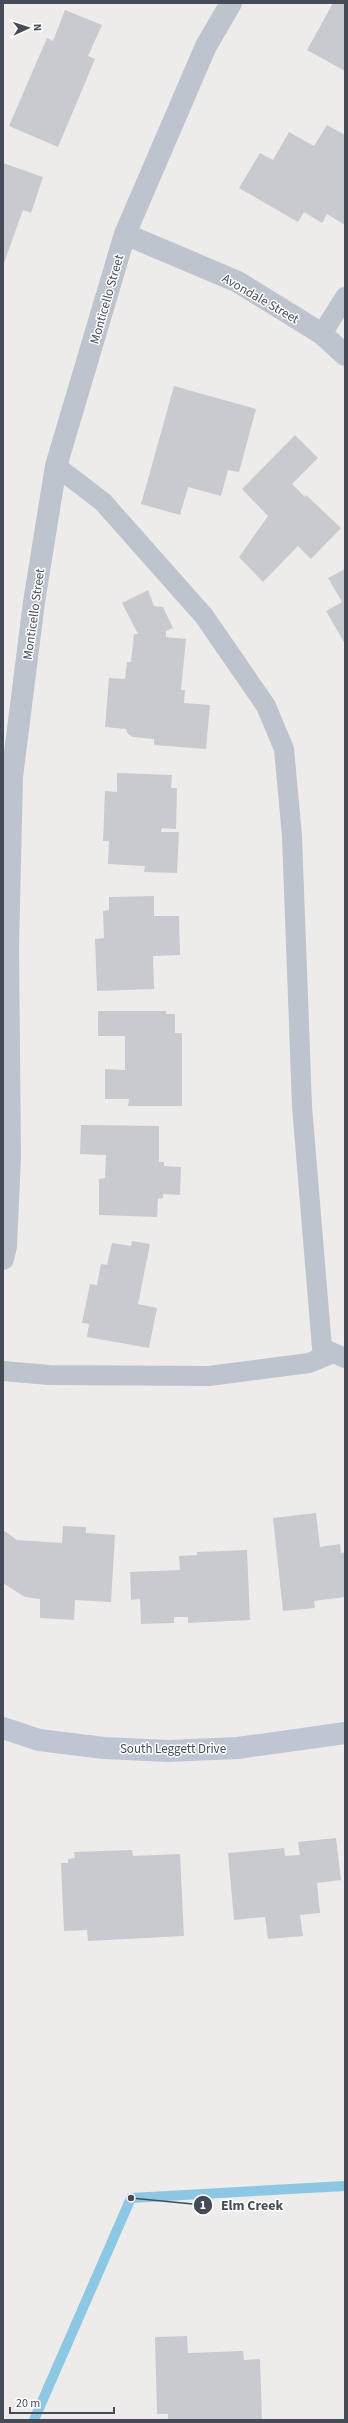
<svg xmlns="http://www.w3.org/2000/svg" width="348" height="2423" viewBox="0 0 348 2423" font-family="'Source Sans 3',sans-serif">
	<rect width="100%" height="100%" fill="#eeebeb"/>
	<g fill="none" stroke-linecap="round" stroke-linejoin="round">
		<path stroke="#8cc7e3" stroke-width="10" d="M34,2420L131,2198L345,2186"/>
	</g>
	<path fill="#c8cad0" d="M333,3H345V71L307,50Z
		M65,10L102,25L88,56L95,59L58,147L9,126L47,38L53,41Z
		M327,125L345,135V225L327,214L322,223L304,212L298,222L239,188L260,153L273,160L289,132L314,146Z
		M3,163L43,177L31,213L23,210L3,266Z
		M174,386L256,409L239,472L228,470L221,496L188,487L180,515L141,504Z
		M295,435L318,458L292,484L305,497L306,495L341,528L311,559L298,546L263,582L239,557L268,516L242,489Z
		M345,569V644L326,611L342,602L328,578Z
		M148,590L154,606L163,607L173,628L166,631V637L186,639L181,690H185L184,703L210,705L206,749L154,745V739L133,737L128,734L126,729L105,727L109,678L125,679L127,662H131L134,634H138L122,603Z
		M117,773L172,775L171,788H177L176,829L162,828L161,832H179L177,873L144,872L145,866L108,864L109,841H103L105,791L117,792Z
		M154,896V916H179L180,955L153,956L154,989L97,991L95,939L104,938L103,911L109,910V897Z
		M98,1011H166V1014H175V1033H182V1106H128L129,1099H105V1069L125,1070V1036H98Z
		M81,1125L159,1126V1162H164V1166L181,1167L180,1195L163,1194V1198L158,1199L157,1217L99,1215V1179L105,1178L106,1155L80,1154Z
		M132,1241L150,1244L138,1304L157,1308L149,1348L87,1337L89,1324L82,1323L90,1284L97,1285L101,1264L107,1265L112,1243L131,1246Z
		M316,1513L320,1547L340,1544L341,1553L345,1552V1597L314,1601L315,1608L283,1611L273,1518Z
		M63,1526L86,1527V1533L115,1535L111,1602L75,1600L74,1620L40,1618V1599L25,1597L3,1583V1530L17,1540L62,1543Z
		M247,1550L250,1620L188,1623V1617H174V1623L141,1624L140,1599L131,1600L130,1572L180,1570L179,1556L197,1555V1552Z
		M336,1838L341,1880L317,1883L320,1913L300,1915L303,1936L268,1939L265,1917L234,1920L228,1853L284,1848L285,1856L300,1855L298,1842Z
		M132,1850L133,1856L180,1854L184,1936L88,1941L87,1930L64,1931L61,1863H68V1859L75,1858L74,1852Z
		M187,2336L188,2353L243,2351L244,2360L260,2359L262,2420H168V2414H157L155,2337Z"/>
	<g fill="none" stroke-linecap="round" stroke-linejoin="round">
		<path stroke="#bdc4cd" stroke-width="20" d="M322,334L345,297
			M56,466L103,502L204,616L266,706L284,749L292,836L302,1106L322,1348L345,1358
			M3,1371L49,1375L209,1376L309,1363L333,1353"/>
		<path stroke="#bdc4cd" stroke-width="22" d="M125,234L238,282L322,334L345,355
			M3,1259L6,1246L10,1156L8,948L12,777L34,602L56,466L125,234L206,46L231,3"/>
		<path stroke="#bfc6d3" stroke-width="22" d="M3,1728L39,1740L104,1748L168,1751L238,1748L345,1733"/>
	</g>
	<g text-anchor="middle" stroke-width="3" stroke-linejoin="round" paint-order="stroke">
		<g font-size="13" fill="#454c57" stroke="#fff">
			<text transform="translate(261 298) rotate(30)" y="5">Avondale Street</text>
			<text transform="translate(106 299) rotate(-74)" y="5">Monticello Street</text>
			<text transform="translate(33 614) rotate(-82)" y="5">Monticello Street</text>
			<text x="173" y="1753">South Leggett Drive</text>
		</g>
	</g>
	<path fill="none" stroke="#454c57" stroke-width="1.5" d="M131 2198L203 2205"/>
	<g fill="#454c57" stroke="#fff" stroke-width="1.5">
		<circle cx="131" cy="2198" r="4"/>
		<circle cx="203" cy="2205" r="10"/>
	</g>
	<g font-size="12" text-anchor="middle" font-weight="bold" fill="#fff">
		<text x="203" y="2209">1</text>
	</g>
	<g font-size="14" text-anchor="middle" font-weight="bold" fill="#454c57" stroke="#fff" stroke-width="3" stroke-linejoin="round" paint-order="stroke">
		<text x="252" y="2210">Elm Creek</text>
	</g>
	<rect width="348" height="2423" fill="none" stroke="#454c57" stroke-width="8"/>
	<g transform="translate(28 28) rotate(87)" stroke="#ffffff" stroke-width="3" paint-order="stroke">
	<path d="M0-3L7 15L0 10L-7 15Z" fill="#454c57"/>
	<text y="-6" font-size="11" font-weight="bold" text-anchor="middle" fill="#454c57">N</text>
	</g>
	<path d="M10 2407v6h104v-6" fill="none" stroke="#454c57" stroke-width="2"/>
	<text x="16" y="2407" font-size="12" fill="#454c57" stroke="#ffffff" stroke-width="3" paint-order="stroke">20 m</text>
</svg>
